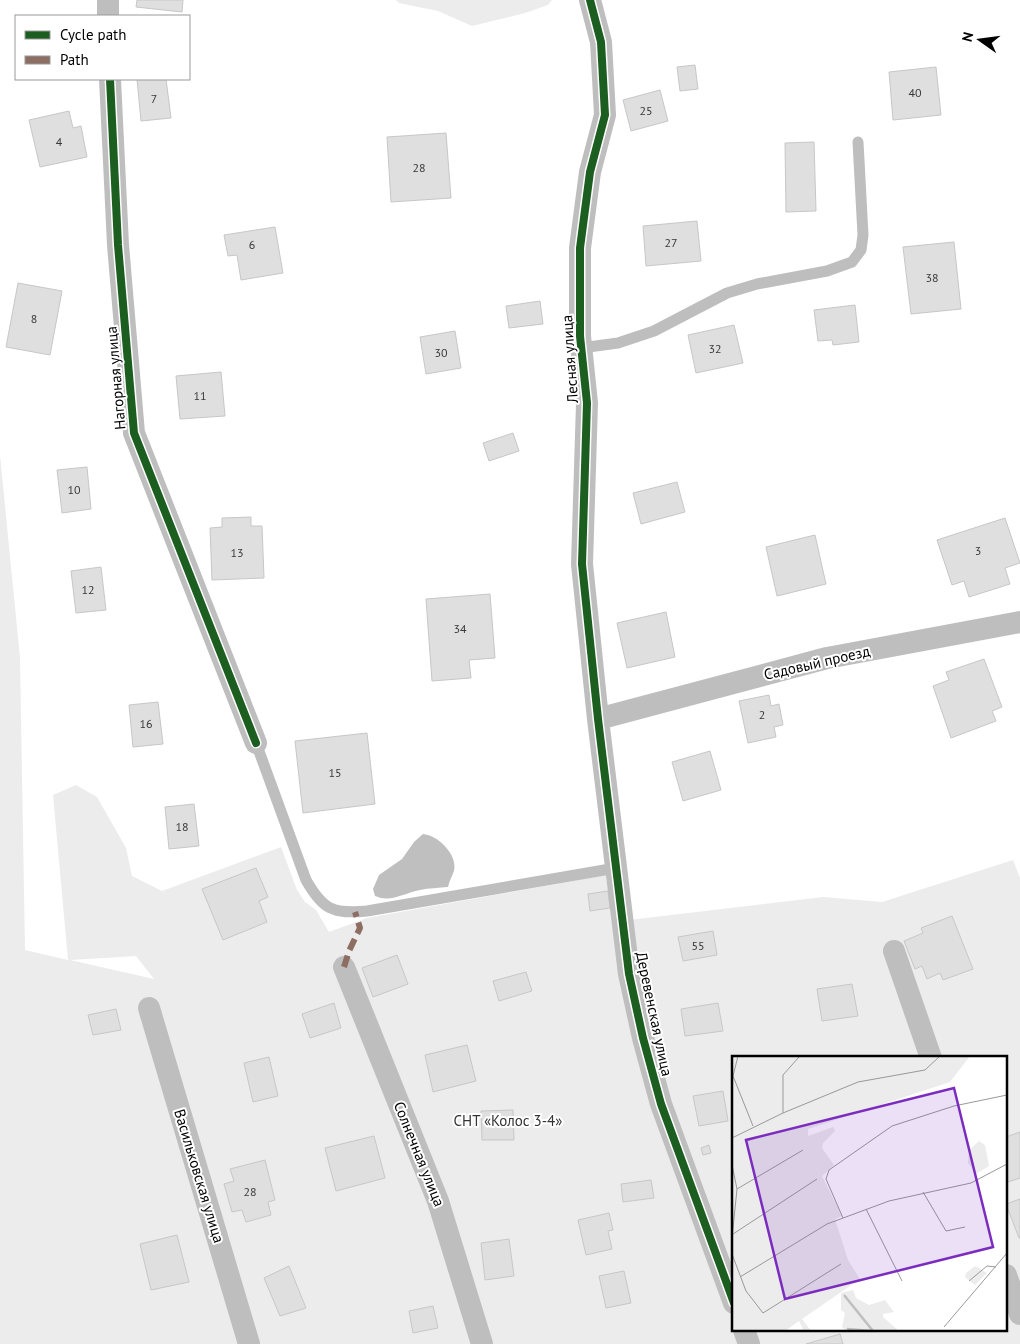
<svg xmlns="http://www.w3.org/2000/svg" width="1020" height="1344" viewBox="0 0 1020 1344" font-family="'PT Sans',sans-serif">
	<rect width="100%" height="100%" fill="#fff"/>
	<path fill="#ececec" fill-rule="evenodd" d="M396,0H552L548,5L525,13L472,26L438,11L399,3Z
		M0,455L20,658L25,950L68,960L53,795L76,785L97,797L126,848L132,876L162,891L281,847L297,890L305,902L316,910L329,932L367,918L606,875L612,922L823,897L882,902L1013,860L1020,878V1344H0ZM136,956L154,979L70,960H71ZM734,1058H1006V1330H734Z"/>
	<path fill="#bfbfbf" d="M423,834C438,835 458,855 454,871C452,876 449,882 448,887C439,888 429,888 420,890C404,893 391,903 375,896L373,889L379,875L402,859L414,842Z"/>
	<path fill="#dfdfdf" stroke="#c7c7c7" d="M137,0H183L182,12L136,7Z
		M695,65L698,89L680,91L677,67Z
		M936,67L941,115L893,120L889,72Z
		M137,79H166L171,118L141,121Z
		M660,90L668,121L631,131L623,100Z
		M69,111L73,128L81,126L87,157L40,167L29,120Z
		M446,133L451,198L391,202L387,137Z
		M814,142L816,211L786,212L785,143Z
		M697,221L701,261L646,266L643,226Z
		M275,227L283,273L241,280L237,255L228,256L224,235Z
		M954,242L961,309L911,314L903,247Z
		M18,283L62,291L50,355L6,347Z
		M540,301L543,324L509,328L506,306Z
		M855,305L859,342L833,345L832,340L818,341L814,310Z
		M734,325L743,363L696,373L688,335Z
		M455,331L461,368L426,374L420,337Z
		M221,372L225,416L180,419L176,376Z
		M513,433L519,451L489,461L483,443Z
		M87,467L91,509L62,513L57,470Z
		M677,482L685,512L641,524L633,493Z
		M251,517V526H262L264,578L212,580L210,528L222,527V518Z
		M1005,518L1020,563L1005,568L1010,584L969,597L964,581L952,585L937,540Z
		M815,535L826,584L777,596L766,547Z
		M101,567L106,610L76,613L71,571Z
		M490,594L495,658L469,660L471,678L432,681L426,599Z
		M666,612L675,657L627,668L617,623Z
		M984,659L1002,707L992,711L996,721L951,738L933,686L949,680L946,672Z
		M769,695L771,706L779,704L783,725L774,727L776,737L748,743L739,701Z
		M158,702L163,744L133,747L129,705Z
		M367,733L375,804L303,813L295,741Z
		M710,751L721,790L683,801L672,762Z
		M194,804L199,846L169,849L165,807Z
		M256,868L268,897L259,901L267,922L223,940L202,889Z
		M608,891L610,908L590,911L588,894Z
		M952,916L973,969L943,980L940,973L927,979L922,966L915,969L904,941L923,933L921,928Z
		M713,931L717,955L683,961L678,937Z
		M397,955L408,984L373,997L362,968Z
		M526,972L532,991L499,1001L493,981Z
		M852,984L858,1016L822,1021L817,989Z
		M334,1003L341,1028L310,1038L302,1014Z
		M718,1003L723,1031L685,1036L681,1009Z
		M116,1009L121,1030L93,1035L88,1015Z
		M467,1045L476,1081L433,1092L425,1055Z
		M269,1057L278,1096L253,1102L244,1063Z
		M723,1091L728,1121L699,1126L693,1096Z
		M513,1110L514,1140H482L481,1111Z
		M1020,1132V1178L1008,1182L1006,1178V1137Z
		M374,1136L385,1178L336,1191L325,1148Z
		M709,1145L711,1153L703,1155L701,1148Z
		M265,1160L275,1200L268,1202L271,1215L246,1222L242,1210L232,1212L224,1184L234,1181L230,1169Z
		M651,1180L654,1198L623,1202L621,1184Z
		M1020,1199V1238H1019L1006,1204Z
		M609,1213L613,1230L608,1231L612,1249L586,1255L578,1220Z
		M177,1235L189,1282L151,1290L140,1244Z
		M509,1239L514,1276L485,1280L481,1243Z
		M289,1266L306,1308L280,1316L264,1278Z
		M624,1271L631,1303L606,1308L599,1276Z
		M433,1306L438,1328L413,1333L409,1311Z
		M840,1334L843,1344H806Z"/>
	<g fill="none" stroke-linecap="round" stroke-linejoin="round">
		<path stroke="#bebebe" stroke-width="11" d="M581,348L618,343L654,331L727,293L757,284L827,271L852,262L861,250L863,235L858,142
			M256,743L306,880C323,910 333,914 367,911L616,868"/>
		<path stroke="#bebebe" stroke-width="22" d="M590,0L601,42L605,115L590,172L580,248V336L587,403L582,564L598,719L629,974L643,1038L661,1104L734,1303
			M108,16V0
			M110,79L118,245L134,433L256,743
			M598,719L827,658L1020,622
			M894,951L931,1058
			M344,967L438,1201L482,1344
			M149,1008L249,1344
			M1006,1275L1020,1314
			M744,1330L749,1344"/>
		<path stroke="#8d6e63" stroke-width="6" stroke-dasharray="12 6" stroke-linecap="butt" d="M344,967L349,951L360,928L355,912"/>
		<g stroke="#fff" stroke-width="11">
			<path id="cycleway" d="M590,0L601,42L605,115L590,172L580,248V336L587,403L582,564L598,719L629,974L643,1038L661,1104L734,1303
				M110,79L118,245L134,433L256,743"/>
		</g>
		<use href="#cycleway" stroke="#1b5e20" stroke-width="8"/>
	</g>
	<g text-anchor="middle" stroke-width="4" stroke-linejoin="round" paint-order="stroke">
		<g font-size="12" fill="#383838">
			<text x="915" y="97">40</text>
			<text x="154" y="103">7</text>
			<text x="646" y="115">25</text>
			<text x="59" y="146">4</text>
			<text x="419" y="172">28</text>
			<text x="671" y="247">27</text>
			<text x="252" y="249">6</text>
			<text x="932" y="282">38</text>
			<text x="34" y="323">8</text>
			<text x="715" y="353">32</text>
			<text x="441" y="357">30</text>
			<text x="200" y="400">11</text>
			<text x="74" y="494">10</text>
			<text x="978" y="555">3</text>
			<text x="237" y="557">13</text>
			<text x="88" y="594">12</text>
			<text x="460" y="633">34</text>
			<text x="762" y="719">2</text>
			<text x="146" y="728">16</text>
			<text x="335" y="777">15</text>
			<text x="182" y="831">18</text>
			<text x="698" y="950">55</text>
			<text x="250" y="1196">28</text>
		</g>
		<g font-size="15" fill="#000" stroke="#fff">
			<text transform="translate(570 359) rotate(-94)" y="5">Лесная улица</text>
			<text transform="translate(116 378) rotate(-95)" y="5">Нагорная улица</text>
			<text transform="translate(817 663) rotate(-13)" y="5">Садовый проезд</text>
			<text transform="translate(654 1014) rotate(78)" y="5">Деревенская улица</text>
			<text transform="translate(419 1154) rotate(68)" y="5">Солнечная улица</text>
			<text transform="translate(199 1176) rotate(73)" y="5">Васильковская улица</text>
		</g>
		<g font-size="15" fill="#333" stroke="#fff">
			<text x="508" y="1126">СНТ «Колос 3-4»</text>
		</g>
	</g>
	<g transform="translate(732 1056)">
		<rect width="275" height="275" fill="#fff"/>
		<path d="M0,0H238L218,26L76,73V80L101,71L103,75L91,87L90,92L102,109L90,120L110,160L103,163L116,204L128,223L70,263L79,275H72L67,265L53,275H0ZM247,85L253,89L257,110L244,118L236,107L237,94ZM243,210L255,217L243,229L233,221L234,217ZM121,234L124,242L137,249L153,244L162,256L151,258V261L167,275H115L110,271L113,257L109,254V237Z" fill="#ececec"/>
		<path fill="none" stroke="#bfbfbf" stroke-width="2.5" d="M112,239L141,275M115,273L140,275"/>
		<path fill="none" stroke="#999" stroke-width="1" d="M6,0L1,20L21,70M66,0H103M67,1L51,19V57L126,26L193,14L208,0M0,82L51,57M0,109L5,133L0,182M5,133L71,94M191,136L214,175L233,171M134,153L170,225M111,162L94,123L97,114L160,70L222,50L275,39M1,178L85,123M0,198L14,235L31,257L109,208M8,221L95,168L157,145L239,127L275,108M237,225L255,210L264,211M212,271L275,197"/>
		<path fill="#7b2cbf" fill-opacity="0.15" stroke="#7b2cbf" stroke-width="2.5" d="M222,32L261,191L53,243L14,84Z"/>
		<rect width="275" height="275" fill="none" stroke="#000" stroke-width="2.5"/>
	</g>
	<rect x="15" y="15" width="175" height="65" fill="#ffffff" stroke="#999999"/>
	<rect x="25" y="31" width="25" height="8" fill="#1b5e20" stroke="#999999"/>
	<text x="60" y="40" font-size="15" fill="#000000">Cycle path</text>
	<rect x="25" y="56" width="25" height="8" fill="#8d6e63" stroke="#999999"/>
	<text x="60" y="65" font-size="15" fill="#000000">Path</text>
	<g transform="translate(980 40) rotate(284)" stroke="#ffffff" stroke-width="4" paint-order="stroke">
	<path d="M0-4L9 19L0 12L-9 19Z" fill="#000000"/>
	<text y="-8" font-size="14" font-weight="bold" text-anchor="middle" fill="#000000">N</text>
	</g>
</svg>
